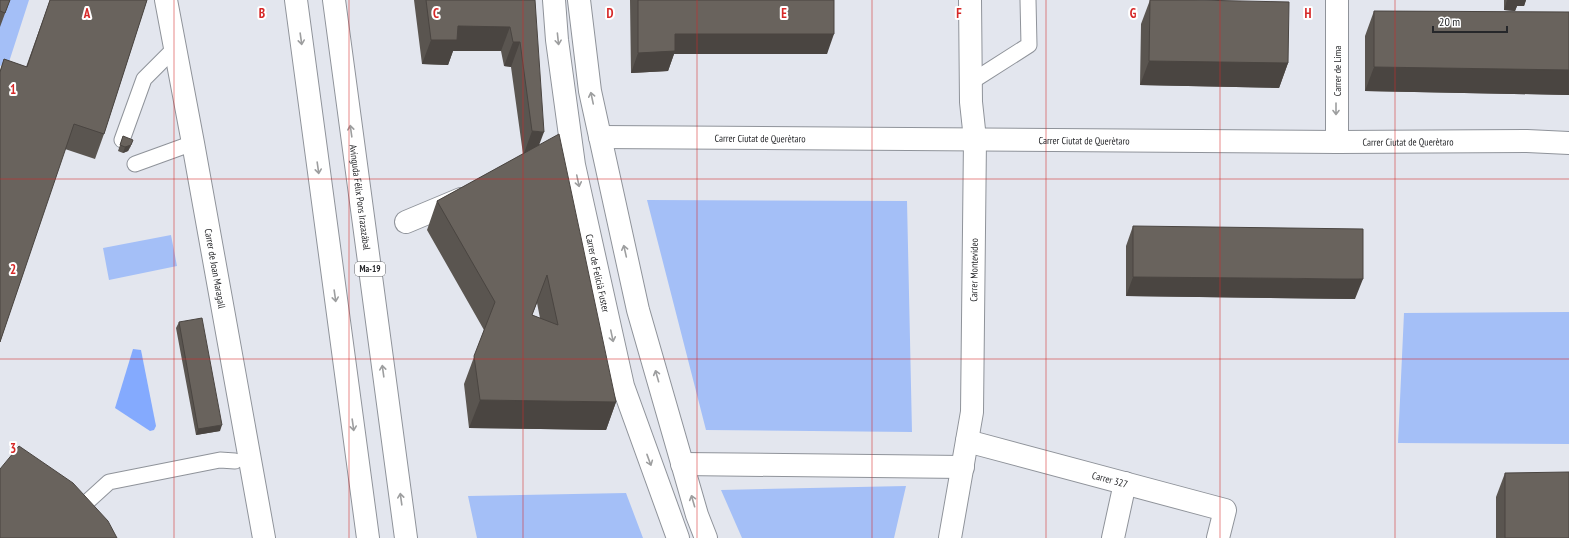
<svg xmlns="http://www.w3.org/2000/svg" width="1569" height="538" viewBox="0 0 1569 538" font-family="'PT Sans Narrow',sans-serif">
	<rect width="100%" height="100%" fill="#e3e6ee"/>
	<path fill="#a4bff7" d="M0,0H29L9,62L0,66Z
		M647,200L907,201L912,432L706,430Z
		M171,235L177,266L109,280L103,248Z
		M1569,312V444L1398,443L1404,313Z
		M906,486L894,538H742L721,490Z
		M626,493L643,538H477L468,496Z"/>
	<path fill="#84aafe" d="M133,349L141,350L156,426L154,430L150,431L115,408Z"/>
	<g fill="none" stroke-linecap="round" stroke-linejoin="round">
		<g stroke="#8f939a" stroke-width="17">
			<path id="lane" d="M971,82L1029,45L1028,0
				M122,140L144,79L175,48
				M135,164L193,143
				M76,512L109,482L220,460L235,461"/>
		</g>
		<g stroke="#8f939a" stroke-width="24">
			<g id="street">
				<path id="s1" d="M554,0L557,40L574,165L623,386L678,538"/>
				<path d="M579,0L590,91L638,310L697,515L706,538"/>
				<path id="s2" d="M600,137L1337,142L1527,141L1569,143"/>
				<path d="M1337,142V0"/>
				<path d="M406,222L461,199"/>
				<path id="s3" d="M967,441L1225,510L1218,538"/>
				<path d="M682,464L963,467"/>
				<path id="s4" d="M950,538L972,412L975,139L971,102L970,0"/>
				<path d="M1113,538L1125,483"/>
			</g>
		</g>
		<g stroke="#8f939a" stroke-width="24">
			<g id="secondary">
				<path id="s5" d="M166,0L193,143L264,538"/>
			</g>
		</g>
		<g stroke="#8f939a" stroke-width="24">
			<g id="highway">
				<path d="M296,0L368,538"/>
				<path id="s6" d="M334,0L406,538"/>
			</g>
		</g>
		<use href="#lane" stroke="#fff" stroke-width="15"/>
		<use href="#street" stroke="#fff" stroke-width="22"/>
		<use href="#secondary" stroke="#fff" stroke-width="22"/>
		<use href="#highway" stroke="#fff" stroke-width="22"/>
	</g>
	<path fill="#5a5550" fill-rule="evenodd" d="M0,0H10L0,27Z
		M50,0H147L104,134L95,159L65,149L0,342V71L4,59L26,67Z
		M414,0H535L539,145L616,402L606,430L469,428L464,384L484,330L427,230L437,201L523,154L511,67L504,66L501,51H453L448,65L422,64ZM537,303L540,318L532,315Z
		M630,0H834L827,54H674L668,71L631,73Z
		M1150,0L1288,63L1279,88L1140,85L1141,24Z
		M1504,0H1526L1524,6H1517L1515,11L1504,10Z
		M1374,11L1569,13V95L1365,91V36Z
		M123,136L131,146L128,151L123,153L118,151Z
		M1133,226L1355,299L1126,296V246Z
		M179,322L220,431L196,435L176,328Z
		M1505,473L1569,538H1496V497Z"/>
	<path fill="#4a4541" d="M1507,0H1526L1524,6H1517L1515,11L1504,10Z
		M458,26L510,27L501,51H453L448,65L422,64L431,40Z
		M675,34H834L827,54H674L668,71L631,73L638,53Z
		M513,42H520L511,67L504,66Z
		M1149,61L1288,63L1279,88L1140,85Z
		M1374,67L1569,70V95L1365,91Z
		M532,131L544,132L535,156H523Z
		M133,140L128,151L123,153L125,147Z
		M1133,277L1363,279L1355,299L1126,296Z
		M480,400L616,402L606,430L469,428Z
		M222,425L220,431L196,435L198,429Z"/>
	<path fill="#69635d" stroke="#4a4541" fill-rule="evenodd" d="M0,0H10L5,13L0,11Z
		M50,0H147L104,134L74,124L0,342V72L4,59L27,67Z
		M426,0H535L544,132L532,131L520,42H513L510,27L458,26L457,40H431Z
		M638,0H834V34H675V51L638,53Z
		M1150,0H1195L1289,2L1288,63L1149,61Z
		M1374,11L1569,12V70L1374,67Z
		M559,134L616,402L480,400L474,356L495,302L437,201ZM547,275L558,325L532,315Z
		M123,136L133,140L131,145L125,147L120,145Z
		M1133,226L1363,229V279L1133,277Z
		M202,318L222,425L198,429L179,322Z
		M19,446L73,483L108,521L117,538H0V469Z
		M1569,472V538H1505V473Z"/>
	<defs><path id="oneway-shaft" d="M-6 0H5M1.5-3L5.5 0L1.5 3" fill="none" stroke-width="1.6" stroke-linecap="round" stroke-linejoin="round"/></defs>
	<g stroke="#9d9e9f">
		<use href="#oneway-shaft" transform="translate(301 39) rotate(82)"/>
		<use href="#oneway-shaft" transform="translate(558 39) rotate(84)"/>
		<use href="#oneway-shaft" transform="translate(592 98) rotate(-102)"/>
		<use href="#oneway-shaft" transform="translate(1336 109) rotate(90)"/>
		<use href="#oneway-shaft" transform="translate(351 131) rotate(-98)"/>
		<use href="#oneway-shaft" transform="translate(318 168) rotate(82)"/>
		<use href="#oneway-shaft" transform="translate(578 181) rotate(78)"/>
		<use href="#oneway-shaft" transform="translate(625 251) rotate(-103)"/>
		<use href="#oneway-shaft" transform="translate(335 296) rotate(82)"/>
		<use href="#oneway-shaft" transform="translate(612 336) rotate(78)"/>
		<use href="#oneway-shaft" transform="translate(383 371) rotate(-98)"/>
		<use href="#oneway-shaft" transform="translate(657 376) rotate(-106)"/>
		<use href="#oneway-shaft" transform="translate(353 425) rotate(82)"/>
		<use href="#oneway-shaft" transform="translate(649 460) rotate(70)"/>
		<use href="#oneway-shaft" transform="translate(401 499) rotate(-98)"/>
		<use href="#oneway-shaft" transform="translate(693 501) rotate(-106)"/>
	</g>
	<path fill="none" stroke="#d62828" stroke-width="1" stroke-opacity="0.55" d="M174,0V538M349,0V538M523,0V538M697,0V538M872,0V538M1046,0V538M1220,0V538M1395,0V538M0,179H1569M0,359H1569"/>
	<g text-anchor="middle" stroke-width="4" stroke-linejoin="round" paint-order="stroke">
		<rect fill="#fff" stroke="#67686a" stroke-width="1" x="355" y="262" width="30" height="14" rx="3"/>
		<g font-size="9" font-weight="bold" fill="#26272a">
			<text x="370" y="272">Ma-19</text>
		</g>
		<g font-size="10" fill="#26272a" stroke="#fff">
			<text transform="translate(1337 71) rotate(-90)" y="4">Carrer de Lima</text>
			<text dy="4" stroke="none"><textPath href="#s2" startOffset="160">Carrer Ciutat de Querètaro</textPath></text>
			<text dy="4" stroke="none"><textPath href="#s2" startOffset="484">Carrer Ciutat de Querètaro</textPath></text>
			<text dy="4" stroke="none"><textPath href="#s2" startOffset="808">Carrer Ciutat de Querètaro</textPath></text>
			<text dy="4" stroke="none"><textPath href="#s6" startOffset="199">Avinguda Félix Pons Irazazábal</textPath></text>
			<text dy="4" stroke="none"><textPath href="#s5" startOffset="273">Carrer de Joan Maragall</textPath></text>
			<text dy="4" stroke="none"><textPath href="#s4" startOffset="270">Carrer Montevideo</textPath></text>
			<text dy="4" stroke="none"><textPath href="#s1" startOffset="277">Carrer de Felicià Fuster</textPath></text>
			<text dy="4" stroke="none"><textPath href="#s3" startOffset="148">Carrer 327</textPath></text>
		</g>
	</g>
	<g font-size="13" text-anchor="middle" font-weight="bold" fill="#d62828" stroke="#fff" stroke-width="4" stroke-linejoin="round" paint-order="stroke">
		<text x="87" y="18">A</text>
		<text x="262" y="18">B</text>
		<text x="436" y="18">C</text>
		<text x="610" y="18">D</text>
		<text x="784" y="18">E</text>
		<text x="959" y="18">F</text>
		<text x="1133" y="18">G</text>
		<text x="1308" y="18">H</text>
		<text x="13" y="94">1</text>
		<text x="13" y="274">2</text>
		<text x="13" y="453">3</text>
	</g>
	<path d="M1433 26v6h74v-6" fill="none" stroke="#26272a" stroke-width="2"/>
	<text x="1439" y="26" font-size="12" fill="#26272a" stroke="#ffffff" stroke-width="3" paint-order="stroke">20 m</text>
</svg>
